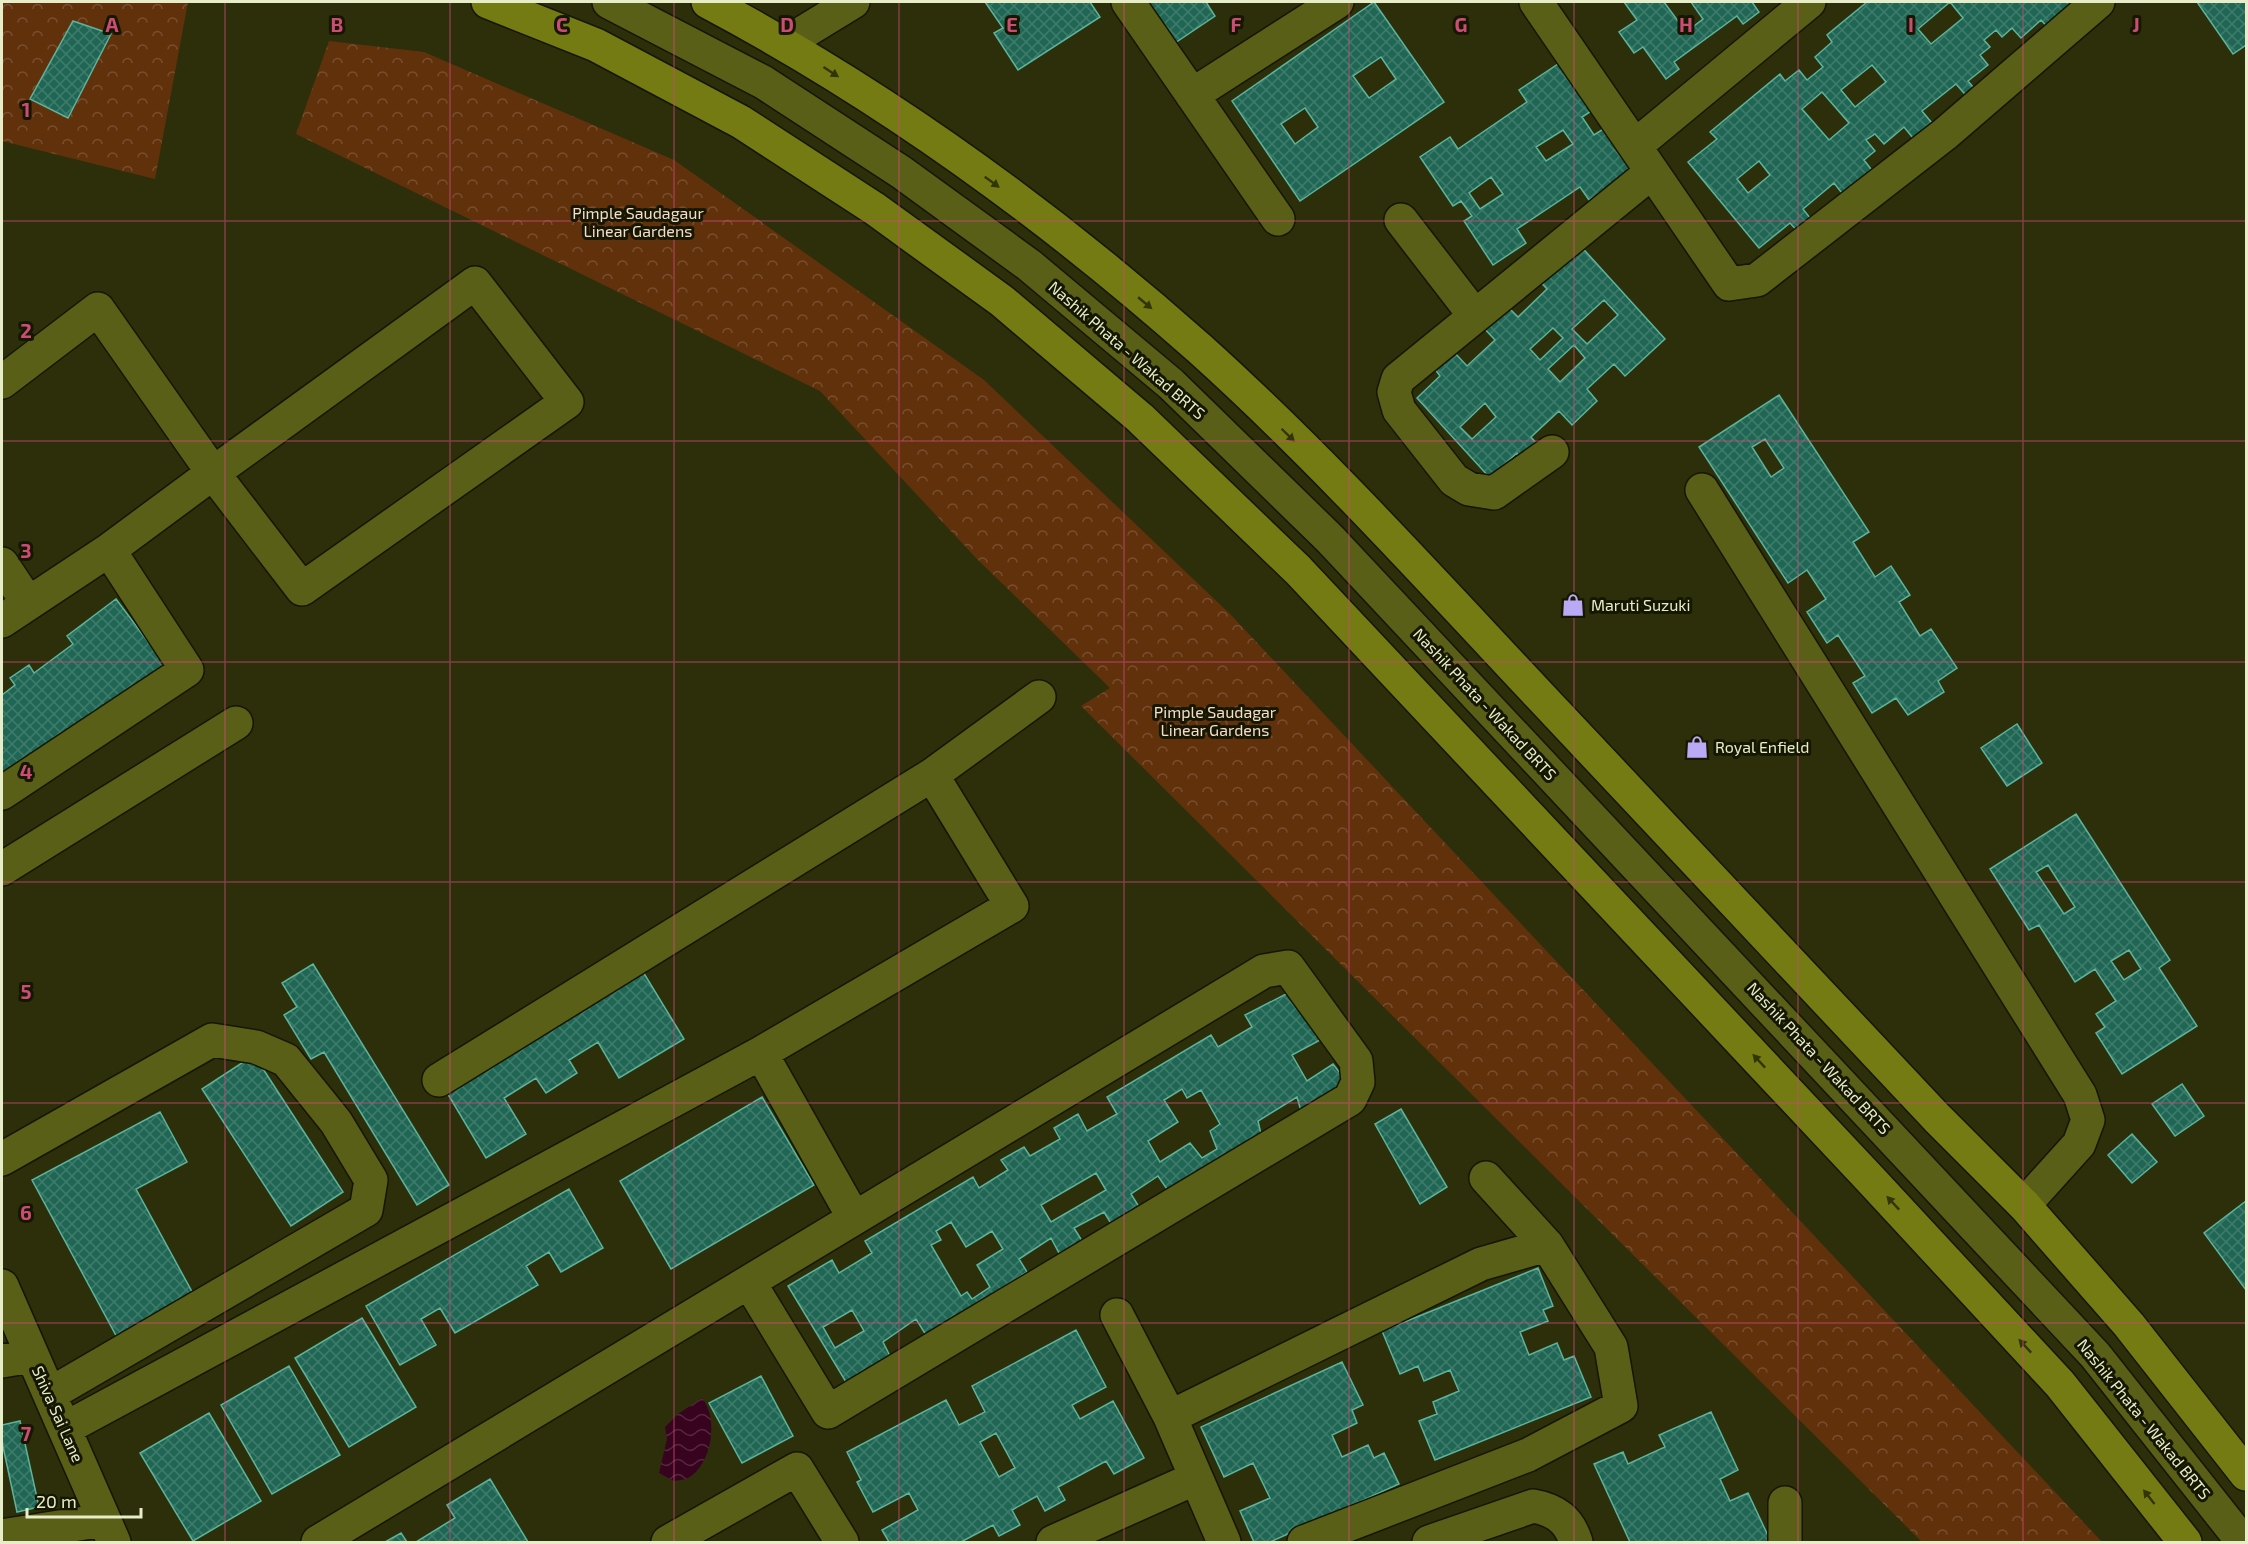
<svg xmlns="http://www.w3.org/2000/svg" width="2248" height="1544" viewBox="0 0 2248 1544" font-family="'Exo 2',sans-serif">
	<defs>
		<pattern id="forest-crowns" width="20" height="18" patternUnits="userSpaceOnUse" patternTransform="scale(1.5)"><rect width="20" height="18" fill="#61310c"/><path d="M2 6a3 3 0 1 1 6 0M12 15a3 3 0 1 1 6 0" fill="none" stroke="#784f2e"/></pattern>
		<pattern id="water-waves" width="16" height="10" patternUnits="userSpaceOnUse" patternTransform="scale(1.5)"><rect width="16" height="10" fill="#37031f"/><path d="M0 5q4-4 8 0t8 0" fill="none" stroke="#54283e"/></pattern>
		<pattern id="building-cross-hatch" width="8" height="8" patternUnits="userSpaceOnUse" patternTransform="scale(1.5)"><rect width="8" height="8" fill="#206655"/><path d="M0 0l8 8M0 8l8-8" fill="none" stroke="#407c6c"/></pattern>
	</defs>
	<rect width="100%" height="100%" fill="#2c2f0a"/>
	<path fill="url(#forest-crowns)" d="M2,2H188L155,179L2,141Z
		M329,41L424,52L674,160L984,380L1230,614L2102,1542H1922L1081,706L1110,688L977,559L820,391L296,134Z"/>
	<path fill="url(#water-waves)" d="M702,1398C719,1418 712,1465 688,1478C684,1480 678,1480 674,1481L659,1473L667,1439L665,1427L678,1414Z"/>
	<path fill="url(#building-cross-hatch)" stroke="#5db49c" stroke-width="1.5" fill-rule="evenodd" d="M985,2H1090L1100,17L1018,70L994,33L1003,28Z
		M1144,2H1206L1215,16L1169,47Z
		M1374,2L1444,102L1300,201L1232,101ZM1381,57L1396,79L1369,98L1353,76ZM1305,108L1318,127L1295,144L1281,124Z
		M1624,2H1664L1686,32L1703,19L1691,2H1752L1759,12L1743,24L1737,16L1674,62L1679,69L1666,79L1643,47L1634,53L1619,32L1637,20Z
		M1867,2H2088L2052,32L2041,20L2021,38L2012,28L2002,37L1996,30L1984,40L1990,47L1980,55L1988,65L1968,81L1978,93L1970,100L1956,84L1922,111L1936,128L1917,143L1904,127L1884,144L1875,134L1866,140L1875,151L1864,160L1874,173L1845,197L1834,183L1803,209L1814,223L1800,234L1790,223L1759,248L1688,162L1717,139L1710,132L1780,74L1785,81L1799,70L1807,80L1823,67L1815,57L1832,42L1827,35ZM1950,2L1963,18L1931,44L1918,29ZM1872,65L1886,82L1855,107L1841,90ZM1822,92L1849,123L1829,140L1802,109ZM1759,161L1770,175L1748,193L1737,179Z
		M2197,2H2246V45L2233,54Z
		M73,21L111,34L68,118L30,99Z
		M1561,62L1593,110L1582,117L1594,135L1605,128L1633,170L1589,200L1580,187L1517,229L1526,243L1493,265L1464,221L1472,216L1461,201L1453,206L1420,157L1450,137L1458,149L1527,102L1519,90ZM1563,130L1573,144L1546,161L1536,147ZM1491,177L1503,194L1480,209L1469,193Z
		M1577,242L1665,339L1625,376L1614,364L1587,389L1597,401L1572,425L1559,411L1531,437L1543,451L1528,465L1517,453L1490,478L1417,398L1440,376L1434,368L1453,351L1467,366L1495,340L1481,325L1504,303L1518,317L1547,289L1534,275ZM1604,300L1618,315L1587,344L1572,329ZM1553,328L1563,338L1540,360L1530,349ZM1574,345L1585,358L1560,382L1548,369ZM1485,403L1496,417L1472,439L1460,427Z
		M1779,395L1869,532L1853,542L1875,577L1891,566L1910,595L1899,602L1920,636L1931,629L1957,668L1938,681L1944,692L1908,715L1896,698L1872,713L1853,683L1865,676L1838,635L1827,643L1807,612L1826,599L1807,570L1788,583L1699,447ZM1765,439L1784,468L1771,477L1752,447Z
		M116,599L173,675L2,800V695L15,685L10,678L29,665L34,673L73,644L67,636Z
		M2017,724L2042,763L2007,786L1981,748Z
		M2076,814L2170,960L2159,968L2197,1026L2122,1074L2096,1033L2105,1027L2096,1014L2116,1001L2095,969L2075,982L2039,925L2029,930L1990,869ZM2048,865L2075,907L2064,914L2036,872ZM2129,950L2141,969L2124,980L2111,961Z
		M637,962L684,1039L619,1078L598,1042L569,1060L577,1073L546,1093L536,1078L504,1098L526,1134L486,1158L440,1081Z
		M313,964L449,1185L417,1205L324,1052L311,1059L284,1015L297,1007L282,983Z
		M1290,992L1322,1039L1292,1055L1307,1081L1333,1064L1347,1082L1301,1111L1297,1097L1258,1121L1261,1134L1169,1192L1158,1176L1131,1194L1141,1210L1112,1225L1104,1212L1074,1228L1084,1244L1059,1253L1051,1238L1019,1259L1027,1272L926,1335L916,1319L883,1342L891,1358L849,1387L788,1286L832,1260L839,1273L872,1253L865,1241L973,1177L979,1188L1008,1170L1001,1160L1024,1147L1030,1156L1060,1139L1054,1128L1078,1114L1087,1131L1117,1114L1107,1097L1211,1035L1218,1047L1252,1027L1245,1015ZM1182,1089L1187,1098L1201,1090L1220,1124L1210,1131L1217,1149L1202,1158L1190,1143L1160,1162L1148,1141L1178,1122L1164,1100ZM1096,1173L1106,1190L1051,1222L1041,1205ZM951,1222L966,1247L992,1231L1003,1249L977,1265L990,1287L972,1299L967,1292L961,1296L931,1245L941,1240L936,1231ZM852,1310L864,1331L835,1348L823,1327Z
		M254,1055L343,1192L291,1226L202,1089Z
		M2182,1084L2204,1116L2175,1136L2152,1104Z
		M762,1097L814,1185L671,1269L620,1181Z
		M1401,1109L1447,1187L1420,1204L1375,1124Z
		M160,1112L187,1162L136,1189L196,1299L119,1341L32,1180Z
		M2132,1134L2157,1162L2132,1183L2108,1155Z
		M569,1189L603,1248L561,1272L549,1252L526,1266L538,1285L455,1333L440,1308L421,1319L436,1345L400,1365L366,1306Z
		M2246,1201V1290L2204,1233Z
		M1538,1268L1553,1306L1543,1310L1548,1321L1520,1332L1529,1355L1557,1343L1564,1360L1574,1356L1591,1397L1435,1460L1419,1421L1437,1414L1433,1402L1459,1391L1450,1370L1424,1381L1418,1366L1400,1374L1382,1331Z
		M362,1318L416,1407L349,1447L295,1358Z
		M1076,1330L1106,1387L1072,1405L1080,1419L1113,1401L1144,1458L1114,1474L1106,1461L1058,1487L1065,1500L1045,1511L1037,1496L1012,1510L1020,1525L999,1536L993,1525L961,1542H889L882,1530L918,1510L909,1493L873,1512L857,1482L861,1480L847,1452L946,1400L959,1425L985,1412L972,1386ZM996,1433L1015,1468L999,1477L980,1442Z
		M1342,1362L1363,1405L1352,1410L1357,1423L1332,1435L1342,1457L1368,1445L1374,1458L1384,1453L1399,1484L1270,1542H1254L1240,1511L1270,1498L1253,1463L1224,1477L1201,1427Z
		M289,1366L340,1455L272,1494L221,1405Z
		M761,1376L793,1436L742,1463L709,1403Z
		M1711,1412L1738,1470L1720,1479L1730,1501L1748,1493L1771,1542H1630L1594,1464L1623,1452L1628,1464L1665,1447L1659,1435Z
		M209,1413L261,1501L193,1541L140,1453Z
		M20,1421L39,1507L17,1512L2,1442V1425Z
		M490,1479L528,1542H416L455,1518L447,1505Z
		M401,1533L407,1542H385Z"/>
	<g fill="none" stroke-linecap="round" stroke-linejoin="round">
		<g stroke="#151603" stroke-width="36">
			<path id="minor" d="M609,2L763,82L901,172L1029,265L1171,384L1330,539L2095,1355L2243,1542
				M1128,2L1278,219
				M1536,2L1729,284L1757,280L1945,134L2098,2
				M786,43L853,2
				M1192,95L1337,2
				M1635,146L1809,2
				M1401,220L1475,316
				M475,283L567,402L302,589L213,473Z
				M2,382L98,309L213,473L109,550L2,621
				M1552,452L1494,493L1469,489L1454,480L1399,410L1394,392L1398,379L1652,172
				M1702,490L2080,1095L2088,1120L2079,1144L2024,1205
				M2,564L28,603
				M2,793L187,670L109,550
				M2,869L236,723
				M761,1053L1012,906L932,775L1039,697
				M439,1080L932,775
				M2,1159L212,1040L256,1047L286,1060L336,1122L371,1180L366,1210L50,1394
				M1486,1178L1547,1245
				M2,1286L114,1542
				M1117,1315L1170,1417
				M2,1361L32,1356
				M66,1428L761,1053L854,1218
				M2,1536L104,1520
				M318,1542L1264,971L1288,967L1356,1061L1358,1082L1350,1099L828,1412L749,1282
				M668,1542L797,1469L842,1542
				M1053,1542L1196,1478
				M1224,1542L1170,1417L1481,1264L1547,1245L1611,1347L1621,1406L1528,1455L1304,1542
				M1429,1542L1533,1506C1556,1510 1569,1520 1576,1542
				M1785,1542V1503"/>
		</g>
		<g stroke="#151603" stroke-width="36">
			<path id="major" d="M488,2L596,45L741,122L875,209L1002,301L1140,418L1298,570L1871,1180L2060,1384L2185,1542
				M708,2C885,96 1050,216 1200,349C1320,457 1430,579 1541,697C1673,837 1805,978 1937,1118L2024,1205L2129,1325L2246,1474"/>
		</g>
		<use href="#minor" stroke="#5a5f17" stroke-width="33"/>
		<use href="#major" stroke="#747b13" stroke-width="33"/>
	</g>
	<defs><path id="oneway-solid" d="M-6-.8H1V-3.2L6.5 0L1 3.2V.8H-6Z" transform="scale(1.5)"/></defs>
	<g fill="#323506">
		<use href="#oneway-solid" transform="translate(831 72) rotate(33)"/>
		<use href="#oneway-solid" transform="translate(992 182) rotate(36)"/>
		<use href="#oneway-solid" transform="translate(1145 303) rotate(40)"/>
		<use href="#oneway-solid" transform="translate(1288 435) rotate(44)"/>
		<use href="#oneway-solid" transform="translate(1759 1061) rotate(-133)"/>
		<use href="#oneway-solid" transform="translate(1893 1203) rotate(-133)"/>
		<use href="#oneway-solid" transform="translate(2025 1346) rotate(-133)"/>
		<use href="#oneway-solid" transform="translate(2149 1497) rotate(-128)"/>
	</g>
	<path fill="none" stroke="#cb4d76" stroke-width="1.5" stroke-opacity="0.55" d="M225,2V1542M450,2V1542M674,2V1542M899,2V1542M1124,2V1542M1349,2V1542M1574,2V1542M1798,2V1542M2023,2V1542M2,221H2246M2,441H2246M2,662H2246M2,882H2246M2,1103H2246M2,1323H2246"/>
	<defs>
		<g id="shop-bare" transform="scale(1.8)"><path d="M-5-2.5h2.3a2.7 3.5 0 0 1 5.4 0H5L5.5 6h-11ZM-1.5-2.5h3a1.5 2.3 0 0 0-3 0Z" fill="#baaaf6" stroke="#151700" stroke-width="2.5" paint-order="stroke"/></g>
	</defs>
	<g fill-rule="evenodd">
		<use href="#shop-bare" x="1573" y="605"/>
		<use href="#shop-bare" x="1697" y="747"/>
	</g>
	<g text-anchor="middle" stroke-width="6" stroke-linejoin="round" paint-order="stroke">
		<g font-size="16" fill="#f5dccd" stroke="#151700">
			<text x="638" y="219">Pimple Saudagaur<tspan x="638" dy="18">Linear Gardens</tspan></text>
			<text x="1215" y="718">Pimple Saudagar<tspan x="1215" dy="18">Linear Gardens</tspan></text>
		</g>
		<g font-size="16" fill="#e7ecc9" stroke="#151700">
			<text transform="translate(1127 350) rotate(41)" y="6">Nashik Phata - Wakad BRTS</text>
			<text transform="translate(1485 704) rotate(47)" y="6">Nashik Phata - Wakad BRTS</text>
			<text transform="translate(1819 1058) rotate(47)" y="6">Nashik Phata - Wakad BRTS</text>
			<text transform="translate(58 1414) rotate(66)" y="6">Shiva Sai Lane</text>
			<text transform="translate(2144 1419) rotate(51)" y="6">Nashik Phata - Wakad BRTS</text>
		</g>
		<g font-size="16" fill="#e7ecc9" stroke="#151700" text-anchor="start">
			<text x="1591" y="611">Maruti Suzuki</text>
			<text x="1715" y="753">Royal Enfield</text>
		</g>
	</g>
	<g font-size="20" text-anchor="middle" font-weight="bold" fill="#cb4d76" stroke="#151700" stroke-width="6" stroke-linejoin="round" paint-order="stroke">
		<text x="112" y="32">A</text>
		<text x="337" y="32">B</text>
		<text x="562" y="32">C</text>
		<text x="787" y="32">D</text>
		<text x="1012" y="32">E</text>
		<text x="1236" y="32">F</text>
		<text x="1461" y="32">G</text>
		<text x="1686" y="32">H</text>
		<text x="1911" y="32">I</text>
		<text x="2136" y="32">J</text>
		<text x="26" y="117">1</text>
		<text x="26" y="338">2</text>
		<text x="26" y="558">3</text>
		<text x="26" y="779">4</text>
		<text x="26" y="999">5</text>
		<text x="26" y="1220">6</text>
		<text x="26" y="1441">7</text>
	</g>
	<rect width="2248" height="1544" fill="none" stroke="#e7ecc9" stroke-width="6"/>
	<path d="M27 1508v9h114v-9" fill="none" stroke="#e7ecc9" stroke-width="3"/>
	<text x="36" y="1508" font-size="18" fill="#e7ecc9" stroke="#151700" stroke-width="4.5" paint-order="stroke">20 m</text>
</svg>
